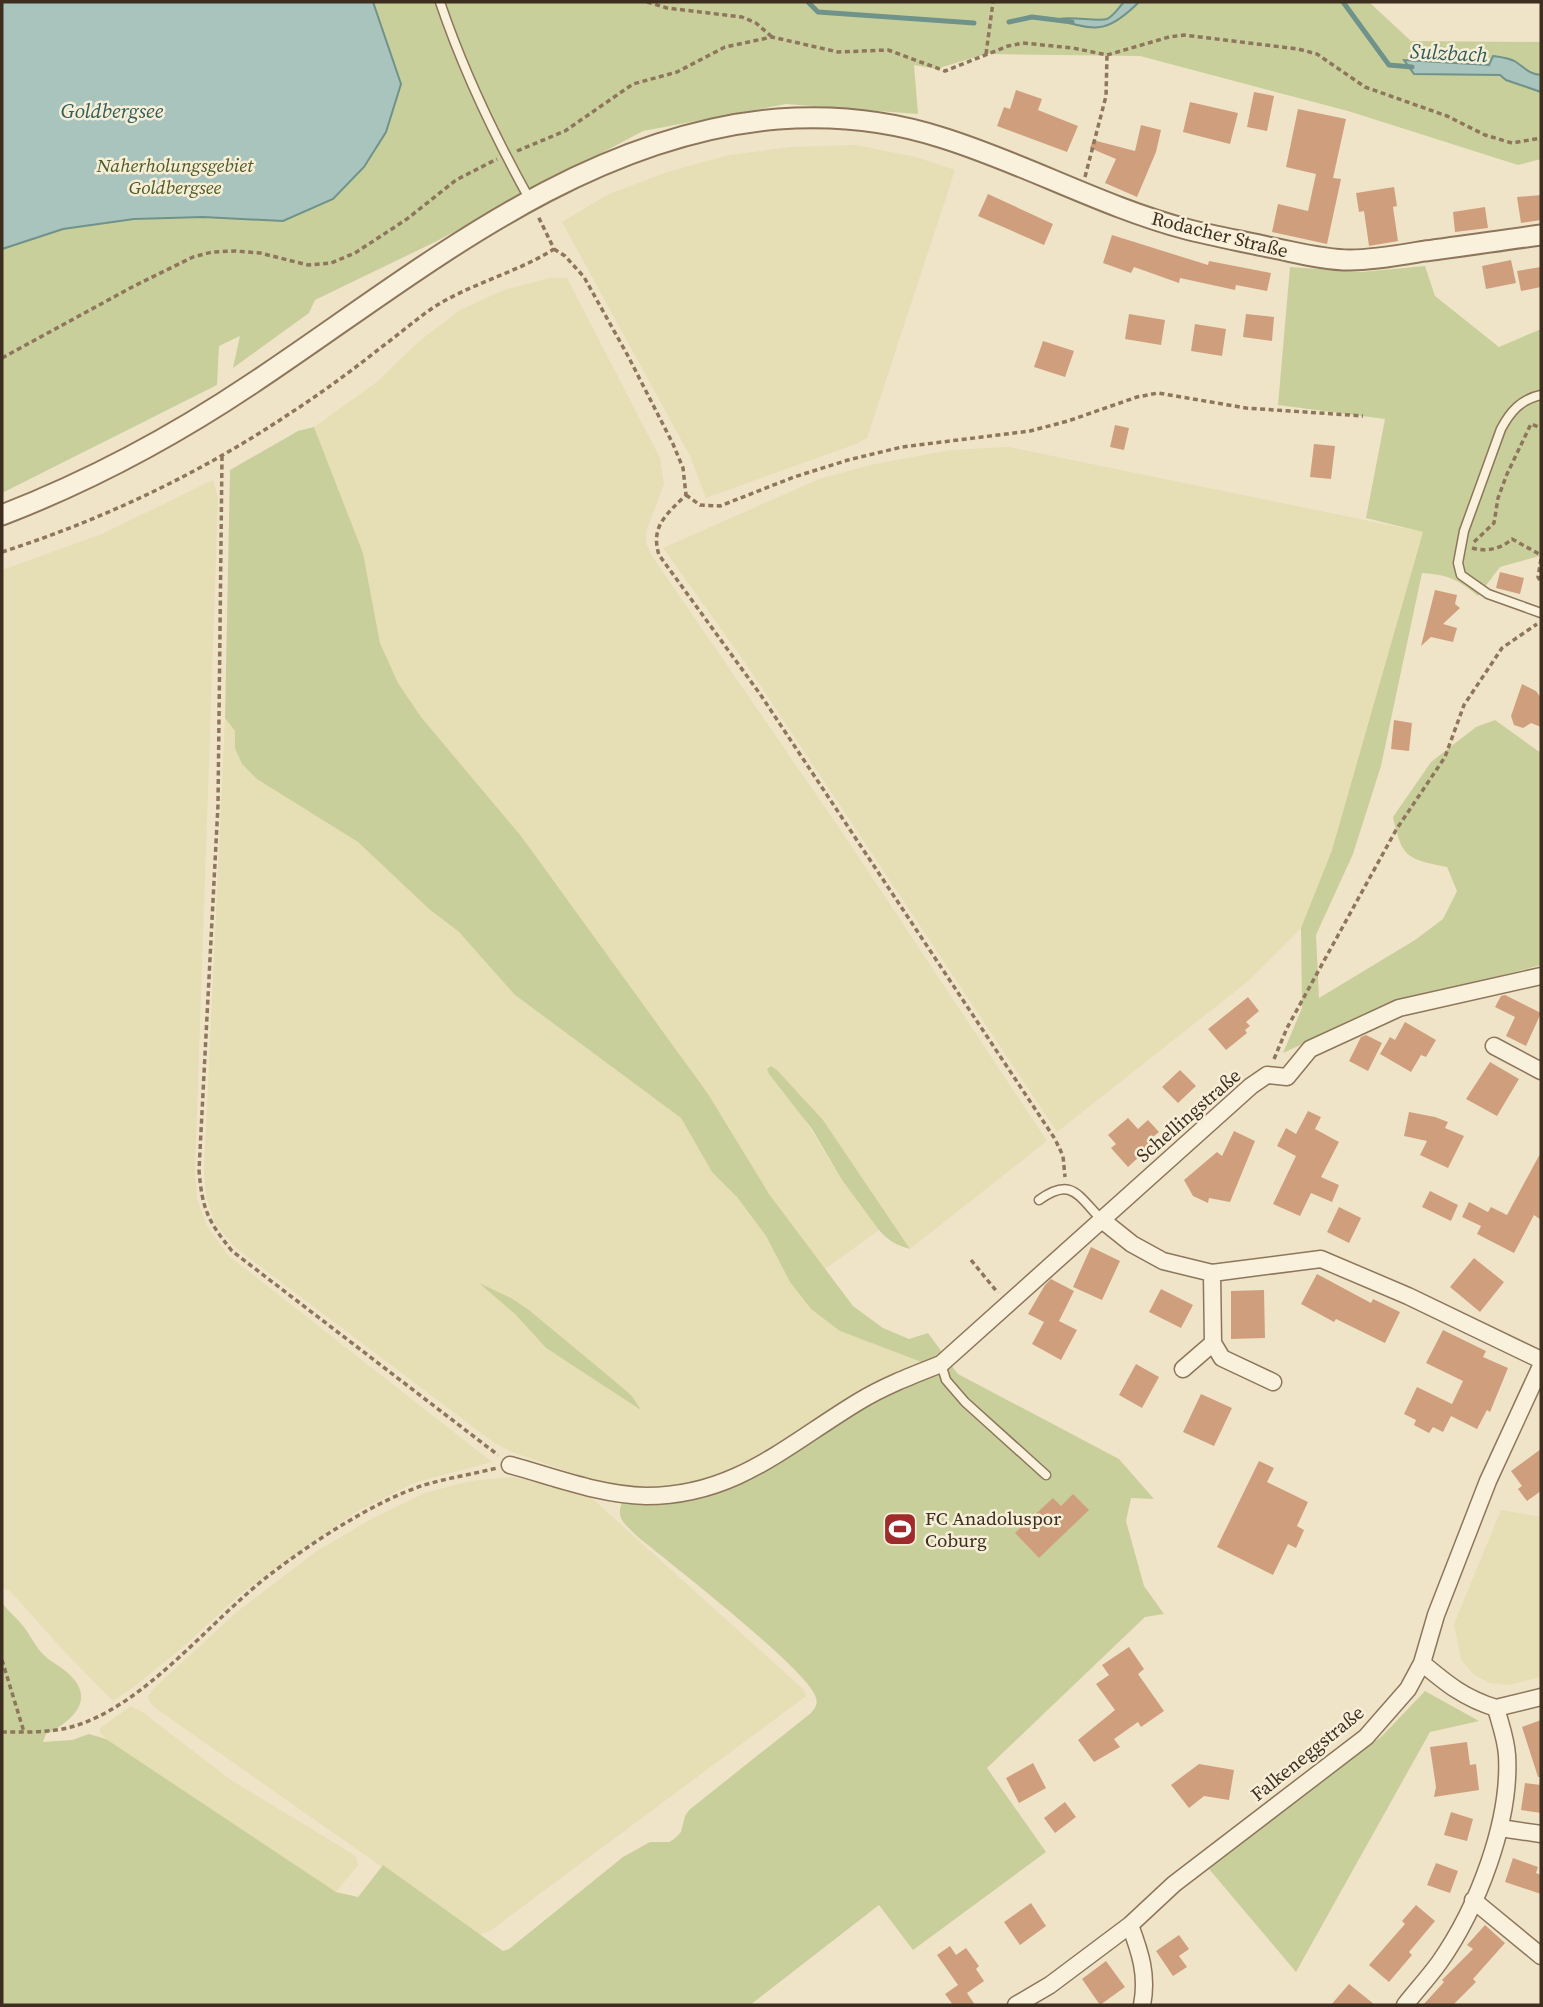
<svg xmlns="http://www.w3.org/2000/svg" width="1543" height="2007" viewBox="0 0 1543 2007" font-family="'Source Serif 4',serif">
	<rect width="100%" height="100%" fill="#f0e4c8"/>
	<path fill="#e6deb5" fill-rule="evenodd" d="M856,145L916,157L955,170L867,438L856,444L706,498L690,456L562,222L607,195L667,172L729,155L791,147Z
		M549,278H567L660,458L664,484L646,532V543L652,556L842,832L1047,1141L910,1249L823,1120L777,1070L771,1066L842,1180L879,1230L825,1269L769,1194L521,836L421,717L398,683L380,643L363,553L314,427L378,381L417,343L460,310L504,290Z
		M1009,447L1423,532L1332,850L1301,928L1247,982L1057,1132L744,661L663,548L819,479L870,465L950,450Z
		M213,480L218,498L195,1171L197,1199L207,1226L228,1255L492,1462L414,1483L356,1512L244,1591L182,1648L131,1689L113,1701L64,1651L11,1592L2,1587V570L102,534Z
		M225,718L235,731V748L318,817L358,842L429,909L459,932L515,995L681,1118L712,1172L737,1197L766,1236L790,1282L840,1331L924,1363L736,1472L695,1486L652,1491L601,1483L512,1452L493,1442L236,1248L215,1223L206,1197L204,1171ZM482,1285L511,1298L529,1310L611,1378L632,1396L640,1409L546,1348L515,1314Z
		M513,1477L585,1492L804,1690L806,1696L490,1931L479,1935L154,1707L149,1701L148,1697L152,1690L238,1611L317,1551L373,1518L425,1493L470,1481Z
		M1501,1510L1541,1517V1677L1508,1685L1490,1683L1473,1674L1461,1660L1454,1624Z
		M131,1706L141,1711L231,1780L351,1853L356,1857L358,1865L336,1892L106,1739L100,1733V1728Z"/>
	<path fill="#c9cf9b" d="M2,2H1369L1411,41L1541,42V159L1518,165L1348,111L1140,56L986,54L936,69L914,65L918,114L786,104L643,131L435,242L315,300L309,313L233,368L240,336L219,346L217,385L2,493Z
		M1425,266L1435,296L1499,347L1541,329V559L1539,556L1500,567L1478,596C1457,579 1449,575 1422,573L1381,766L1353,854L1316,935L1319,998L1415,940L1443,919L1457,891L1447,867C1407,859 1402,858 1393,817L1431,762L1476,727L1495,720L1538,751L1541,752V965L1384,1007L1283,1053L1302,1008L1301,928L1332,850L1423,532L1366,518L1385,419L1278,405L1290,267L1361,272Z
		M314,427L363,553L380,643L398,683L421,717L521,836L708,1094L769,1194L853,1306L883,1328L909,1339L928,1333L942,1352L924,1363L840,1331L811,1309L790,1282L766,1236L737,1197L712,1172L681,1118L515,995L459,932L429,909L358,842L257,779L242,764L235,748V731L225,718L230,470L298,431Z
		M771,1066L777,1070L823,1120L910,1249C897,1245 888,1241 879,1230L842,1180L812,1129L769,1074L767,1069Z
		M479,1283L511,1298L529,1310L611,1378L632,1396L641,1410L546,1348L515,1314Z
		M951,1365L958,1374L1119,1459L1154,1499L1131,1498L1126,1521L1144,1586L1164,1614L1145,1617L987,1768L1046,1852L913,1950L879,1905L750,2005H2V1603C9,1612 17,1618 24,1627C31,1636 35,1646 43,1654C50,1662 61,1666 69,1674C97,1700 71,1722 46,1734L43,1742L72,1740L89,1734L106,1739L336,1892L358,1897L383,1865L503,1951L509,1949L623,1857L650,1842H669L674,1839L681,1832L685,1816L689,1810L811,1713C815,1708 818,1705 816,1698C811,1672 667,1561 638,1537C626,1525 614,1518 623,1501L693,1496L861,1404Z
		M1425,1691L1479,1721L1430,1732L1296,1972L1209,1869L1382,1736Z"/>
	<path fill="#a9c4bc" stroke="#6f938a" stroke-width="2" d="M2,2H373L401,84L386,132L364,167L333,199L283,221L203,217L134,219L63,229L2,249Z
		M1124,2H1139C1111,30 1096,34 1059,19C1073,16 1097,22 1107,19C1114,16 1119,7 1124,2Z
		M1493,56C1500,57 1510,58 1516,62C1525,68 1529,74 1541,75V92L1506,80L1500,75L1414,74L1404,60L1489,65Z"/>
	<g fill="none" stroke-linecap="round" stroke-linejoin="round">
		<path stroke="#6f938a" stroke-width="5" d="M808,2L818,12L974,23
			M1343,2L1389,65L1412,67
			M1009,22L1032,17L1072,22"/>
	</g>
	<path fill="#cf9f7d" d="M1016,90L1042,99L1038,110L1078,126L1067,152L997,126L1004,107L1010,109Z
		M1254,92L1274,96L1267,131L1247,127Z
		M1190,102L1238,113L1230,144L1183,132Z
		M1298,109L1346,119L1333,178L1341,179L1327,244L1272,232L1278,204L1308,211L1316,174L1286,167Z
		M1141,125L1161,130L1156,152L1137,197L1105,183L1116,159L1090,148L1093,140L1135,151Z
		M1394,187L1397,206L1393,207L1398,241L1369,246L1364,211L1359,212L1356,193Z
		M988,194L1053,224L1044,245L978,216Z
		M1541,195V220L1521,223L1517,197Z
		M1485,207L1488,228L1455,232L1453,212Z
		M1112,235L1208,265L1209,261L1271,273L1267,291L1236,285L1235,290L1180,278L1179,283L1134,267L1131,273L1103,263Z
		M1511,260L1516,283L1486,289L1482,266Z
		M1541,267V287L1521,291L1517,271Z
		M1129,314L1165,320L1161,345L1125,339Z
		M1246,314L1274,317L1272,341L1243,337Z
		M1195,324L1226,329L1222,356L1191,351Z
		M1043,341L1074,351L1065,377L1034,367Z
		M1115,425L1129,428L1124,450L1110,447Z
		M1314,444L1335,446L1331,479L1310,477Z
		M1500,572L1524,578L1520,594L1496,588Z
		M1435,590L1457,595L1455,604L1460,608L1443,624L1457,628L1453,642L1431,637L1421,646Z
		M1522,684L1536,691L1541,698V727L1531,723L1523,728L1514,725L1511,716Z
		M1394,720L1412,723L1409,751L1391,749Z
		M1505,995L1541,1013L1526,1046L1506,1036L1515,1017L1495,1007L1501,996Z
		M1248,997L1259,1011L1246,1022L1250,1026L1245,1030L1247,1033L1226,1050L1208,1029Z
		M1405,1022L1436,1040L1426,1057L1421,1055L1411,1072L1380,1054L1390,1037L1395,1040Z
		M1366,1035L1382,1043L1368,1071L1349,1061L1361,1037Z
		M1490,1062L1519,1079L1497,1116L1466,1099Z
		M1180,1070L1196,1086L1178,1103L1162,1087Z
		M1308,1111L1321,1117L1315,1129L1339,1142L1321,1177L1339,1185L1332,1202L1311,1193L1300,1216L1273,1204L1296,1156L1277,1146L1286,1128L1296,1134Z
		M1409,1112L1435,1117L1448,1122L1445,1128L1464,1136L1448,1168L1420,1155L1427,1141L1404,1136Z
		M1128,1118L1138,1129L1148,1120L1159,1132L1148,1141L1152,1145L1128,1167L1111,1148L1116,1144L1108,1135Z
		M1234,1131L1255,1141L1230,1202L1209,1198L1208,1203L1193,1196L1184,1180L1217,1152L1222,1156Z
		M1541,1152V1220L1534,1215L1514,1253L1477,1234L1481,1226L1462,1217L1469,1202L1488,1212L1491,1207L1507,1215Z
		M1430,1191L1458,1205L1451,1221L1422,1207Z
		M1339,1207L1361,1218L1349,1243L1327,1232Z
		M1091,1247L1120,1261L1102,1300L1073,1287Z
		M1474,1258L1504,1282L1480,1312L1450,1287Z
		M1317,1274L1371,1303L1373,1299L1400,1312L1385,1343L1336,1319L1334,1322L1301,1304Z
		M1051,1279L1074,1291L1059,1321L1077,1330L1061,1360L1032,1344L1044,1322L1028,1314L1045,1285Z
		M1161,1289L1193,1305L1181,1328L1149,1312Z
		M1264,1290L1265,1338L1231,1339V1291Z
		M1443,1330L1486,1351L1483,1357L1508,1368L1490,1412L1487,1410L1477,1429L1451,1416L1443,1432L1433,1427L1429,1433L1414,1425L1416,1420L1404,1414L1417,1387L1452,1404L1463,1381L1426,1363Z
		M1136,1364L1159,1377L1142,1408L1119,1395Z
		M1201,1394L1232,1408L1214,1446L1183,1432Z
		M1541,1449V1491L1527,1501L1518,1489L1522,1486L1511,1471Z
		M1259,1461L1274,1468L1267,1482L1308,1502L1297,1526L1304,1530L1296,1548L1288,1544L1273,1575L1217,1547Z
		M1073,1494L1089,1510L1039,1558L1015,1533L1053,1498L1061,1506Z
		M1129,1647L1144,1669L1138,1674L1164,1711L1141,1727L1138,1722L1114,1739L1120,1747L1094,1762L1078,1740L1115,1710L1096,1684L1109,1675L1102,1665Z
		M1541,1720V1777H1538L1522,1727Z
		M1467,1742L1470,1765L1476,1764L1479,1790L1434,1797L1436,1787L1430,1747Z
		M1033,1763L1046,1788L1019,1803L1006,1778Z
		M1199,1764L1234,1770L1229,1800L1204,1796L1189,1808L1171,1785Z
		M1525,1783L1541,1785V1813L1521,1810Z
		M1065,1802L1076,1817L1055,1833L1044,1818Z
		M1451,1812L1473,1819L1467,1841L1444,1835Z
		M1513,1858L1538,1867L1536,1873L1541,1875V1894L1505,1882Z
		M1436,1863L1458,1871L1450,1893L1427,1885Z
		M1031,1903L1046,1926L1020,1945L1004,1922Z
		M1416,1905L1435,1921L1409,1952L1412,1955L1389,1982L1369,1965L1405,1924L1402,1921Z
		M1485,1925L1505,1943L1473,1979L1476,1982L1453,2005H1423L1444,1982L1442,1980L1473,1949L1467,1945Z
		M1179,1935L1189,1949L1179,1956L1187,1967L1173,1976L1156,1951Z
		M950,1946L956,1955L966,1948L979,1966L976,1969L984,1981L967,1993L975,2005H953L945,1994L958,1985L937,1955Z
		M1106,1961L1125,1987L1100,2005L1082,1979Z
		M1349,1984L1375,2005H1331Z"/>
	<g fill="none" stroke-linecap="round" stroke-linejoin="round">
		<g stroke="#8d765c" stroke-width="11">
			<path id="service" d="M440,2C463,70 495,137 530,200
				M1541,395C1521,399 1510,412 1501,429L1464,531L1458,563L1461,575L1488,594L1541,613
				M1039,1200C1072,1176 1078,1196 1102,1220
				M941,1364L946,1380L965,1402L1046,1475"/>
		</g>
		<g stroke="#8d765c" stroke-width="19">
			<path id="minor" d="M1494,1046L1541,1071
				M1102,1220L1132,1244L1163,1261L1212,1273L1321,1259L1408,1296L1541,1360
				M1212,1273L1213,1343L1222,1358L1273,1382
				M1183,1369L1213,1343
				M510,1465C554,1477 600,1495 646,1496C735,1496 787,1445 858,1402C884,1386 913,1375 941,1364L1251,1086L1267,1075L1287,1077L1310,1049L1399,1008L1541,976
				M1422,1663C1447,1684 1464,1698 1496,1708
				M1496,1708L1541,1697
				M1500,1828L1541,1834
				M1473,1900L1541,1956
				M1130,1925C1140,1952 1148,1975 1142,2005
				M1016,2005L1050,1985L1130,1925L1174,1884L1366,1737L1408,1689L1422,1663L1436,1615L1488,1481L1541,1366
				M1405,2005C1416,1991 1428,1978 1439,1963C1477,1909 1511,1822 1507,1755C1506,1739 1500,1723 1496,1708"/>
		</g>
		<g stroke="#8d765c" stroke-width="23">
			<path id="tertiary" d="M2,515C90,481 174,436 253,383C414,276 577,136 778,119C833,115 891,121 943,138C1026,164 1103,207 1186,229C1213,236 1241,241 1268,247C1295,252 1323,260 1350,260C1375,260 1401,255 1425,251C1464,246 1503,240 1541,235"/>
		</g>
		<path stroke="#8d765c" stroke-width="3.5" stroke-dasharray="5 3.5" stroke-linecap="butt" d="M647,2L667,8L742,17L756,23L772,37
			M986,54L993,2
			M517,151L565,131L633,84L677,72L725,47L772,37L838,52L888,50L945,71L1008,46L1023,43L1073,48L1107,55L1169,37L1184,35L1298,49L1317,54L1365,87L1447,116L1485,135L1512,143L1541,138
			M1085,177L1106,96L1107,55
			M554,249L565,256L584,277L628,356L673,444L683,468L686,495C667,514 650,526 659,555L760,694L1055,1139L1063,1156L1065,1177
			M2,358L134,286L193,257L212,252L235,251L260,253L308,265L331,263L355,253L407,219L456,180L497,159
			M222,456L218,805L199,1170C202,1209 208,1221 232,1251L498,1455
			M686,495L700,505L720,506L794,477L848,460L902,447L1030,431L1068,421L1137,397L1158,393L1246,408L1363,416
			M1474,542L1494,523L1498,498L1507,474L1531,424L1541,428
			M1472,548C1486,552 1501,549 1512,539L1541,555
			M2,552C102,520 201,473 289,414C320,394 350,372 379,349C398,335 415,320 434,307C472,283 516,273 554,249L538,216
			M1541,559L1538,577L1541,582
			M1274,1059L1287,1028L1396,830L1445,757L1464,705L1502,648L1537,624
			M971,1260L998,1293
			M2,1660L24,1732
			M2,1732C24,1732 49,1733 71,1727C145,1707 211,1619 272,1573C314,1541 375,1501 424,1485C448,1478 473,1474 497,1468"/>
		<use href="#service" stroke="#faf1dc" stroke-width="8"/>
		<use href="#minor" stroke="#faf1dc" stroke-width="16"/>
		<use href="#tertiary" stroke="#faf1dc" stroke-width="19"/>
	</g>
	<defs>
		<g id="stadium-square" transform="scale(1.75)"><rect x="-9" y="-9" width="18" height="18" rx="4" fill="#9e2a2b" stroke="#f7eed8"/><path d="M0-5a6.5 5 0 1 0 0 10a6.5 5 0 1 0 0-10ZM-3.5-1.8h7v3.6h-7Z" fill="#fff"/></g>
	</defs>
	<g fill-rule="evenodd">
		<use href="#stadium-square" x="900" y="1529"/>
	</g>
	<g text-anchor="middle" stroke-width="5" stroke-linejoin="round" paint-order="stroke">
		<g font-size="19" font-style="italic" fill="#4d5a26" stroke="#f7eed8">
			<text x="175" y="172">Naherholungsgebiet<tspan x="175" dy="22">Goldbergsee</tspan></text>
		</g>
		<g font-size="19" fill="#3d2e20" stroke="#f7eed8">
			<text transform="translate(1220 234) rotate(14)" y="7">Rodacher Straße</text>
			<text transform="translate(1188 1115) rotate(-41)" y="7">Schellingstraße</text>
			<text transform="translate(1307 1753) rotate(-39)" y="7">Falkeneggstraße</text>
		</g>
		<g font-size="19" fill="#3d2e20" stroke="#f7eed8" text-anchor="start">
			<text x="925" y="1525">FC Anadoluspor<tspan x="925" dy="22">Coburg</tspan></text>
		</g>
		<g font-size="21" font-style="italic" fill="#2f5d5a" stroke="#f7eed8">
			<text transform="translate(1449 53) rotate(3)" y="7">Sulzbach</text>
			<text x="112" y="118">Goldbergsee</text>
		</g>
	</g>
	<rect width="1543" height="2007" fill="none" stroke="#3d2e20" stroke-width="7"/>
</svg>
